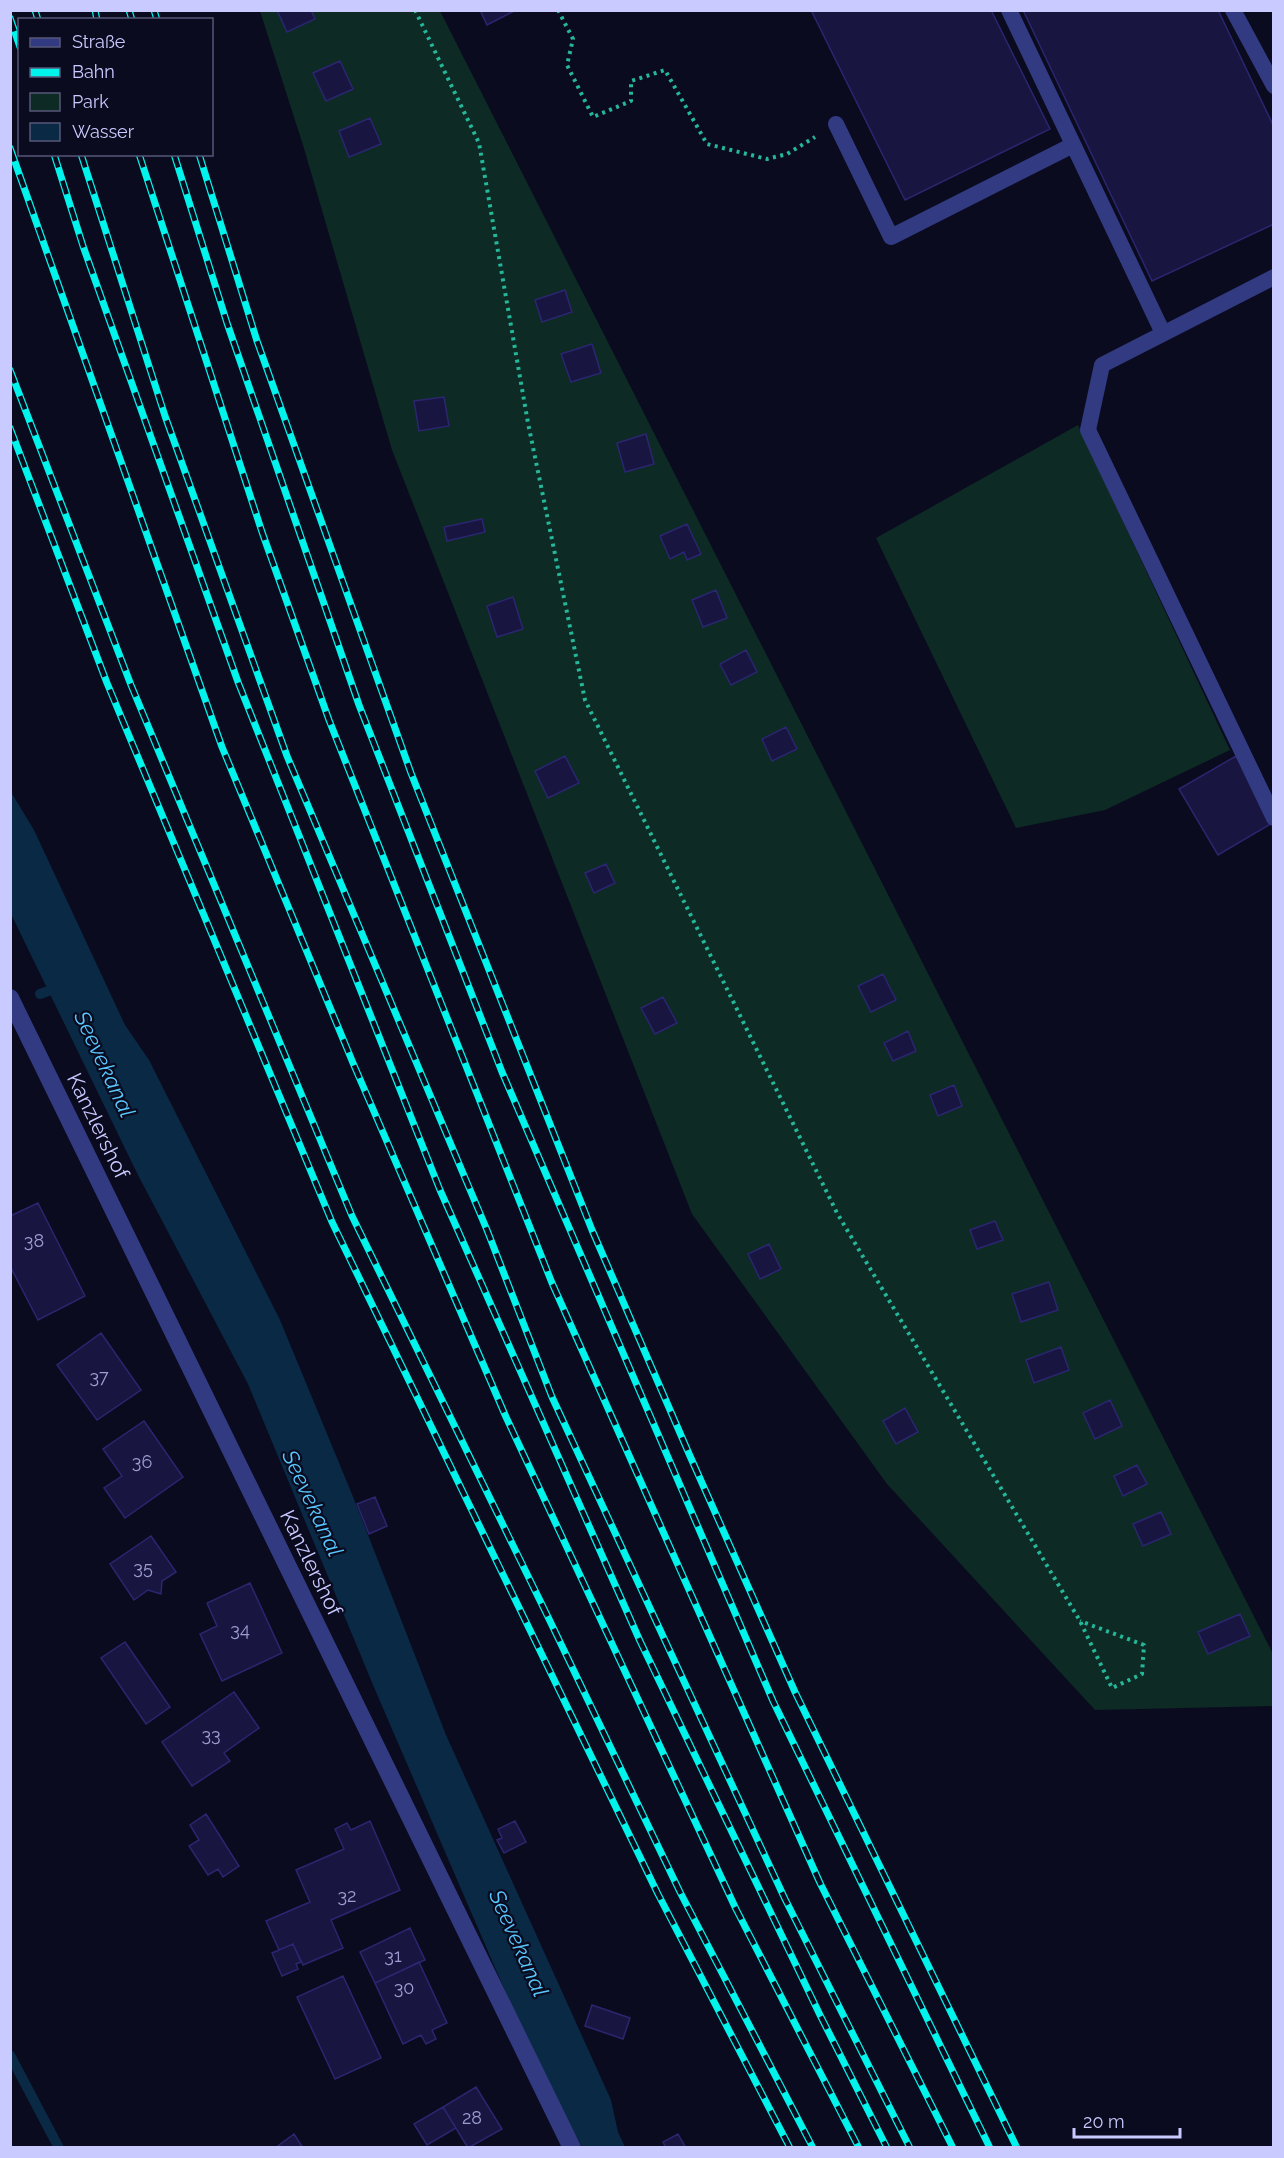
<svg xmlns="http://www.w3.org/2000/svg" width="1284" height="2158" viewBox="0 0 1284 2158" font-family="Raleway,sans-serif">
	<rect width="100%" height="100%" fill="#0b0b1f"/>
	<path fill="#0d2a25" d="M260,11H440L1273,1654V1706L1095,1710L887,1484L692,1214L392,450L303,145Z
		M1078,425L1230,750L1105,810L1016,828L876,538Z"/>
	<path fill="#092945" d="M11,792L34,830L125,1025L149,1060L280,1320L356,1504L446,1735L611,2100L618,2132L625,2147H582L535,2060L376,1692L248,1384L138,1175L11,914Z"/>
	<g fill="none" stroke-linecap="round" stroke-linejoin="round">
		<path stroke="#092945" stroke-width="10" d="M40,994L62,986
			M10,2055L59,2148"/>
	</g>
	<path fill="#181641" stroke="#2a266f" stroke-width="1.5" d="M277,10H311L315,19L287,32Z
		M480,10H516L487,25Z
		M811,10H991L1050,129L905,200Z
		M1023,10H1218L1274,127V224L1152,281Z
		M340,61L353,89L326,101L313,73Z
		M370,118L381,144L349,157L339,131Z
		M565,290L572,312L542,322L535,300Z
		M592,344L601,373L571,382L561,354Z
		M444,397L449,426L419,431L414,401Z
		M646,434L654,464L625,472L617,443Z
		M482,519L485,532L447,541L444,527Z
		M687,524L701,554L687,560L684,552L670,559L660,536Z
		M716,590L727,618L703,627L692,600Z
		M513,597L523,629L497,637L487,606Z
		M746,650L757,672L731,685L720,664Z
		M786,727L797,749L772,761L762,739Z
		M565,756L579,783L548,798L535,771Z
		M1236,756L1274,822L1218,855L1179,789Z
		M606,864L615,883L594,893L585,873Z
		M883,974L896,1000L871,1012L858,986Z
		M663,997L677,1023L655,1034L641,1008Z
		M908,1031L916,1051L893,1061L884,1043Z
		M954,1085L962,1106L938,1116L930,1095Z
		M38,1203L85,1296L38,1320L10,1266V1216Z
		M995,1221L1003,1240L977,1249L970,1230Z
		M769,1244L781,1269L760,1279L748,1254Z
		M1049,1282L1058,1310L1021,1322L1012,1294Z
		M101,1333L141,1390L97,1420L57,1365Z
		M1061,1347L1069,1370L1034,1383L1026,1360Z
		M1110,1400L1122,1426L1095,1439L1083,1413Z
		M905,1408L918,1432L896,1444L883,1421Z
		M144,1421L183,1477L125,1518L104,1488L122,1476L103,1449Z
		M1137,1465L1147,1484L1123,1496L1114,1476Z
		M375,1497L387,1526L369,1534L357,1504Z
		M1161,1512L1171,1534L1143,1546L1133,1524Z
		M151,1536L176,1572L162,1581L161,1594L148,1590L134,1600L110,1564Z
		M250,1583L282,1653L222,1681L200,1634L217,1626L207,1603Z
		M1240,1614L1250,1636L1208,1654L1198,1632Z
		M125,1642L170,1707L146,1724L101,1658Z
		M234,1692L259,1728L224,1753L230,1761L192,1786L162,1742Z
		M206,1814L239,1866L223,1877L218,1869L208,1875L189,1846L199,1840L190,1825Z
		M370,1821L400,1890L331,1920L343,1948L303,1965L293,1944L279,1950L266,1921L310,1902L296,1870L344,1849L335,1829L347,1823L351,1830Z
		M515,1821L526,1842L504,1853L497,1840L502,1838L498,1829Z
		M410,1928L425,1960L375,1983L360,1952Z
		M293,1944L301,1962L296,1964L298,1969L282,1976L272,1953Z
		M419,1962L447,2023L432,2030L436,2039L426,2044L421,2035L403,2044L375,1983Z
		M343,1976L381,2058L335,2079L297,1997Z
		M592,2005L630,2018L623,2039L585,2026Z
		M476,2087L502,2129L468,2148L443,2107Z
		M443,2107L456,2128L427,2145L414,2124Z
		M294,2134L303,2148H275Z
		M678,2134L686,2148H666L663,2142Z"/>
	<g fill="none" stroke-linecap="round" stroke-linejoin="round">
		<path stroke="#25b79a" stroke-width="4" stroke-dasharray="3 4.5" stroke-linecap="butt" d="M415,10L479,143L528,423L585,700L837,1213L1080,1621L1112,1688L1142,1674L1144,1645L1080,1621
			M558,10L573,39L567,65L593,117L631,101V81L665,70L707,144L767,159L787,154L815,137"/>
		<path stroke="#323a82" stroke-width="16" d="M1009,10L1163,333
			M1233,10L1274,86
			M836,124L891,237L1073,145
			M1274,277L1102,365L1088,430L1274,818"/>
		<path stroke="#323a82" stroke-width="18" d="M10,998L572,2148"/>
		<g stroke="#00f4eb" stroke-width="7">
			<path id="rail" d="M35,10L38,20
				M95,10L97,20
				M129,10L132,20
				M154,10L157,20
				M10,18L20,47
				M10,148L222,747L353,1063L506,1417L736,1909L859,2148
				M54,154L83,246L238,682L440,1190L640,1641L820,2015L887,2148
				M81,154L165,416L287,756L487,1230L552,1397L785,1899L910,2148
				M139,154L262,532L329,720L552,1283L820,1883L953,2148
				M174,154L227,323L359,705L502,1072L773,1701L990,2148
				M199,154L257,341L411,773L592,1230L690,1456L795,1692L1017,2148
				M10,370L131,685L352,1216L549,1619L680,1892L813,2148
				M10,428L107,683L332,1222L658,1894L790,2148"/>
		</g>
		<use href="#rail" stroke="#0b0b1f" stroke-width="4.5" stroke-dasharray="14" stroke-linecap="butt"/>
	</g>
	<g text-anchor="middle" stroke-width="4.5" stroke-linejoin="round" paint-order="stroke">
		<g font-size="18" fill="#9d9dd0">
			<text x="34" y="1247">38</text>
			<text x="99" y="1383">37</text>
			<text x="142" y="1468">36</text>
			<text x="143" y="1574">35</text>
			<text x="240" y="1636">34</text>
			<text x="211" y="1741">33</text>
			<text x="347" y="1902">32</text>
			<text x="393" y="1962">31</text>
			<text x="404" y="1994">30</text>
			<text x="472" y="2124">28</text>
		</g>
		<g font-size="21" fill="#c9caff" stroke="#0b0b1f">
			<text transform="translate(98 1126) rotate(64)" y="7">Kanzlershof</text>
			<text transform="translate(311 1563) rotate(64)" y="7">Kanzlershof</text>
		</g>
		<g font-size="22" font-style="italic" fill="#57c8ff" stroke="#0b0b1f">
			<text transform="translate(105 1064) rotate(65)" y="8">Seevekanal</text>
			<text transform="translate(313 1503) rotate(65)" y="8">Seevekanal</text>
			<text transform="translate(519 1943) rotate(66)" y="8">Seevekanal</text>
		</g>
	</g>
	<rect width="1284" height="2158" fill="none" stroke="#c9caff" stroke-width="24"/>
	<rect x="18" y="18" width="195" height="138" fill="#0b0b1f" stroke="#575779" stroke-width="1.5"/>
	<rect x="30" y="38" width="30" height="9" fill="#323a82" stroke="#575779" stroke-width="1.5"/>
	<text x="72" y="48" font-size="18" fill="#c9caff">Straße</text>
	<rect x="30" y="68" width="30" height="9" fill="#00f4eb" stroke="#575779" stroke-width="1.5"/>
	<text x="72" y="78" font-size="18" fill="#c9caff">Bahn</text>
	<rect x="30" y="93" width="30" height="18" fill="#0d2a25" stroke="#575779" stroke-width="1.5"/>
	<text x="72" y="108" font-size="18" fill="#c9caff">Park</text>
	<rect x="30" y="123" width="30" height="18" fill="#092945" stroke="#575779" stroke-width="1.5"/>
	<text x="72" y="138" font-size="18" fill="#c9caff">Wasser</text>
	<path d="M1074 2128v9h106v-9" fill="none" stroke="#c9caff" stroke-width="3"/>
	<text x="1083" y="2128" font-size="18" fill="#c9caff" stroke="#0b0b1f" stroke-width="4.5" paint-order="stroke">20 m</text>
</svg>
